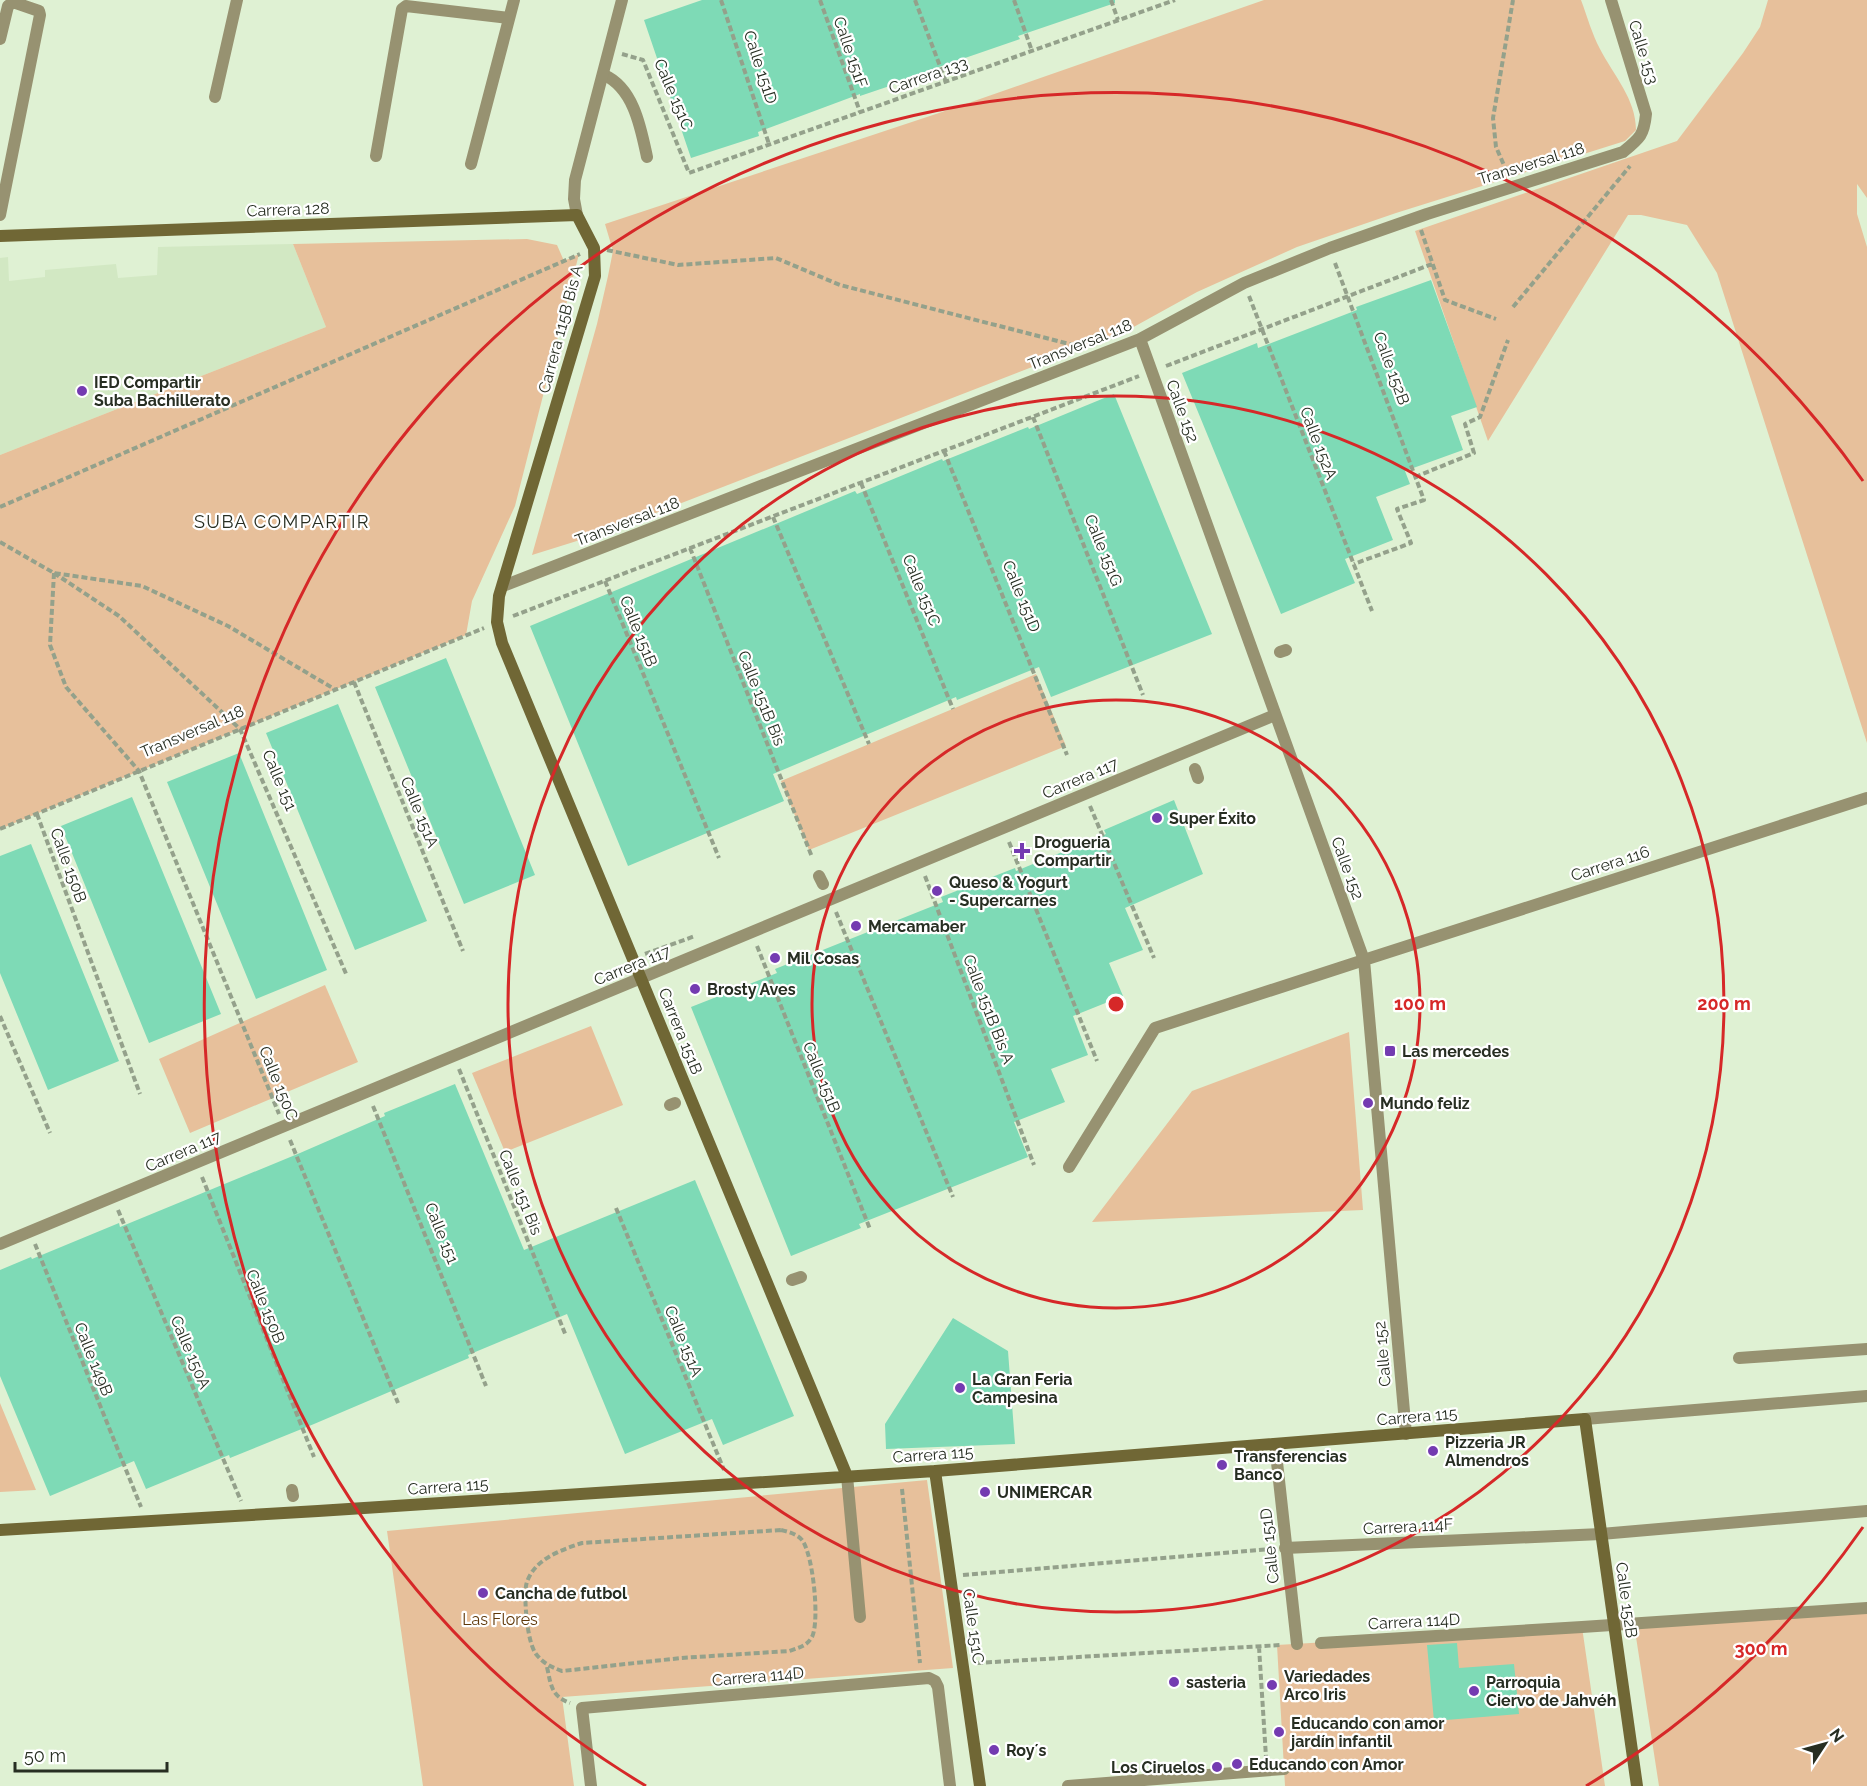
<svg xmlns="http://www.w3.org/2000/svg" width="1867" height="1786" viewBox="0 0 1867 1786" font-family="Raleway,sans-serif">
	<rect width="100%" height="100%" fill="#dff1d3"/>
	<path fill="#d2e8c3" d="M293,244L326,327L0,455V258L8,257L9,281L45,277V270L116,264L118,278L157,275L158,247Z"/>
	<path fill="#e7c09b" d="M1264,0H1581C1587,16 1592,34 1600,49C1614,76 1636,99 1636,130L1625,141L1396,213L1297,247L1197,292L1130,329L612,530L532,555L597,324L608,276L613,251L605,224L957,107Z
		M1768,0H1867V198L1857,184V214L1867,247V743L1717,273L1687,225L1641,215H1628L1488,441L1415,231L1677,141L1743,53L1760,27Z
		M527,239L557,245L564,261L579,254L515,506L472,601L466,635L0,829V455L326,327L293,244Z
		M1036,674L1066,746L809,850L781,781Z
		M325,985L358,1062L190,1133L159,1059Z
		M591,1026L623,1105L505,1152L472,1073Z
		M1349,1032L1363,1210L1092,1222L1192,1091Z
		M0,1403L36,1490L0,1492Z
		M927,1480L953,1668L562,1697L574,1786H423L387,1531Z
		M1867,1608V1786H1659L1634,1624Z
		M1582,1627L1605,1786H1285L1277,1645Z"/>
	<path fill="#7edab6" d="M702,0H1115V3L1018,36L1020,39L933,69L934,71L860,96V94L758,132L759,136L691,158L644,20Z
		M1431,280L1477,407L1451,416L1463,450L1405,471L1410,484L1376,497L1393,540L1345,559L1355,583L1281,614L1182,373L1257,343L1258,348L1357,310L1356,307Z
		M1114,394L1212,634L1051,697L1039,667L957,700L956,697L773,774L784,801L628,866L530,626L855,491L857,494L942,459L943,461L1028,427L1029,429Z
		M446,658L535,875L464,904L375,687Z
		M338,704L427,921L355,950L266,733Z
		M239,753L327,970L256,999L167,782Z
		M132,797L221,1014L149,1043L61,826Z
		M1174,800L1203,874L1125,908L1143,950L1109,963L1123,996L1073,1016L1088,1055L1051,1069L1065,1102L1014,1122L1028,1157L859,1224L861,1228L791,1256L691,1007L777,973L775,969L943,902L941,897L1015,868L1016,871L1106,834L1104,830Z
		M31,844L119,1061L48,1090L0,973V856Z
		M455,1084L524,1250L695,1180L794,1416L723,1445L712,1419L625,1454L567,1314L468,1355L469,1358L314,1424L230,1458L229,1455L146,1489L134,1461L50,1496L0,1376V1270L31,1257L32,1259L119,1223L120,1227L300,1153L385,1116L384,1113Z
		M953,1318L1008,1351L1015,1444L886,1449L885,1424Z
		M1457,1643L1459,1668L1514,1664L1519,1714L1434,1721L1427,1645Z"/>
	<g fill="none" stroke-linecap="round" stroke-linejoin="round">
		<path stroke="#94a18b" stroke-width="4" stroke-dasharray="6 3" stroke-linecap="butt" d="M721,0L769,144
			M820,0L860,112
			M915,0L946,82
			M1014,0L1032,51
			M1111,0L1118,20
			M622,54L643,60L689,173L1175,0
			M1507,172L1496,147L1493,118L1513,0
			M1421,230L1445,300L1496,319
			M607,250L678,265L776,258L840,285L1077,346
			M1335,263L1424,500L1397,509L1411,543L1354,564
			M1249,296L1372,611
			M1513,307L1630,166
			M1166,366L1432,264
			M1033,417L1143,695
			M944,451L1067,755
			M1415,477L1474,453L1465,424L1480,417L1508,340
			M861,483L953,709
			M0,507L580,254
			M773,517L869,744
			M0,542L54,573L142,586L228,626L336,690
			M690,548L812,857
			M54,573L50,645L66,687L139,771L279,1114
			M54,573L119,616L240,729L347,976
			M605,581L719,858
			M513,616L1139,376
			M354,682L463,951
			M1090,806L1154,958
			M37,814L140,1094
			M0,829L484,628
			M1009,842L1097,1061
			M925,876L1034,1165
			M836,912L953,1197
			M757,946L870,1229
			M645,954L695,936
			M0,1016L50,1133
			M459,1069L566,1336
			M373,1106L486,1386
			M290,1140L398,1403
			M202,1177L314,1457
			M616,1208L724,1470
			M118,1210L241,1501
			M35,1244L141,1507
			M902,1489L920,1663
			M781,1530C789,1532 797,1534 802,1540C813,1554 820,1621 812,1637C807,1646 798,1648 789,1651L681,1658L562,1671C551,1667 543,1663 536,1654C527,1642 524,1600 526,1586C527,1579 532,1571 537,1566C549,1554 567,1548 582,1543Z
			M963,1575L1270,1549
			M1259,1647L1266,1757
			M977,1663L1281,1645
			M547,1667C551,1685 551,1696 570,1703"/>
		<path stroke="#979271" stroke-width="12" d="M0,39L8,6L13,2L39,11L40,15L0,215
			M604,75C634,88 641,129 647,157
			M215,97L237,0
			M376,156L402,9L406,6L509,18
			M471,164L514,0
			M1280,652L1286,650
			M1195,769L1198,778
			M819,876L823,884
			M670,1105L675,1103
			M1069,1167L1155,1028L1364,960
			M792,1280L801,1277
			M1739,1358L1867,1349
			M1275,1444L1297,1644
			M847,1476L860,1617
			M292,1490L293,1496
			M1068,1786L1284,1769"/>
		<path stroke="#979271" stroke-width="12" d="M577,215L574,199L575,180L622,0
			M1140,339L1364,960L1406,1434
			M503,586L1140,339L1244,283L1330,248L1427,214L1623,152C1640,138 1644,135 1646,114L1611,0
			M1364,960L1867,798
			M0,1244L1275,715
			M1585,1419L1867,1396
			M1285,1548L1601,1534L1867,1511
			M1321,1643L1582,1627L1867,1608
			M591,1786L582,1708L929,1678L935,1681L938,1687L950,1786"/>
		<path stroke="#706735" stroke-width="12" d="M0,236L577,215L594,248L595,276L499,596L497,622L502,643L847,1476
			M935,1471L980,1786
			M0,1530L318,1511L935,1471L1585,1419L1637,1786"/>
	</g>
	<g fill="none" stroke="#d62828" stroke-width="3">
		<circle cx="1116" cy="1004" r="304"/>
		<circle cx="1116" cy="1004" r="608"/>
		<path d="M1863 1527A912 912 0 0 1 1586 1786M646 1786A912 912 0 1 1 1863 481"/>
	</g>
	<g fill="#743bb1" stroke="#fff" stroke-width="2">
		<circle cx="82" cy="391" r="6"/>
		<circle cx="1157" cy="818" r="6"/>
		<path d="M1019 842h6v6h6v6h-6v6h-6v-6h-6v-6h6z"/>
		<circle cx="937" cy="891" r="6"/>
		<circle cx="856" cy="926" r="6"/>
		<circle cx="775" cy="958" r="6"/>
		<circle cx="695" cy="989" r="6"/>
		<rect x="1384" y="1045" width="12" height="12" rx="3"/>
		<circle cx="1368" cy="1103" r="6"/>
		<circle cx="960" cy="1388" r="6"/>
		<circle cx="1433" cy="1451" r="6"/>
		<circle cx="1222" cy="1465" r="6"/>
		<circle cx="985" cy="1492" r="6"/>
		<circle cx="483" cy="1593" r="6"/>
		<circle cx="1174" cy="1682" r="6"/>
		<circle cx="1272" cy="1685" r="6"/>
		<circle cx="1474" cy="1691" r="6"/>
		<circle cx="1279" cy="1732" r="6"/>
		<circle cx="994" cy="1750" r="6"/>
		<circle cx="1237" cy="1764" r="6"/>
		<circle cx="1217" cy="1767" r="6"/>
	</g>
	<g text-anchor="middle" stroke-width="4.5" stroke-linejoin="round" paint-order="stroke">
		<g font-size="16" fill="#272e22" stroke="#fff">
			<text transform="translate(851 52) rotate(71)" y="6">Calle 151F</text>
			<text transform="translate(1644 52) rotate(73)" y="6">Calle 153</text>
			<text transform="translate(761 67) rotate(72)" y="6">Calle 151D</text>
			<text transform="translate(928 75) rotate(-19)" y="6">Carrera 133</text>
			<text transform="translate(674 94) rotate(67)" y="6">Calle 151C</text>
			<text transform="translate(1531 163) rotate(-17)" y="6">Transversal 118</text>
			<text transform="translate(288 209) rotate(-2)" y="6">Carrera 128</text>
			<text transform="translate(560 329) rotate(-75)" y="6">Carrera 115B Bis A</text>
			<text transform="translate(1080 344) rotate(-22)" y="6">Transversal 118</text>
			<text transform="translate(1392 368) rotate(70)" y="6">Calle 152B</text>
			<text transform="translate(1183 411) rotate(70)" y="6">Calle 152</text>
			<text transform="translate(1319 443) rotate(69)" y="6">Calle 152A</text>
			<text transform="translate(627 521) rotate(-21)" y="6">Transversal 118</text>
			<text transform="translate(1104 550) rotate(68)" y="6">Calle 151G</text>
			<text transform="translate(922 590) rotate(68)" y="6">Calle 151C</text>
			<text transform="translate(1022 596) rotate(68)" y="6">Calle 151D</text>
			<text transform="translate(639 631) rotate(68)" y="6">Calle 151B</text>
			<text transform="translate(762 698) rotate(68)" y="6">Calle 151B Bis</text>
			<text transform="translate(192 731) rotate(-23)" y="6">Transversal 118</text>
			<text transform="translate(1080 778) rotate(-23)" y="6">Carrera 117</text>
			<text transform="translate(280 780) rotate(67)" y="6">Calle 151</text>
			<text transform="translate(420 812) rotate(68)" y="6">Calle 151A</text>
			<text transform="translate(1610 863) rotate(-18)" y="6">Carrera 116</text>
			<text transform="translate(69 865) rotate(70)" y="6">Calle 150B</text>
			<text transform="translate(1348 868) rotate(70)" y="6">Calle 152</text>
			<text transform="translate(632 965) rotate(-22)" y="6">Carrera 117</text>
			<text transform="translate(989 1009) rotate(69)" y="6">Calle 151B Bis A</text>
			<text transform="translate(681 1031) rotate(68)" y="6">Carrera 151B</text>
			<text transform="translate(822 1077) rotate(68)" y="6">Calle 151B</text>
			<text transform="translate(279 1083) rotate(68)" y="6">Calle 150C</text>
			<text transform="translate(183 1151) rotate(-23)" y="6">Carrera 117</text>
			<text transform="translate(521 1192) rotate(68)" y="6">Calle 151 Bis</text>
			<text transform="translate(442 1233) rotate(68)" y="6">Calle 151</text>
			<text transform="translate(266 1306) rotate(68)" y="6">Calle 150B</text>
			<text transform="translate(684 1341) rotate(68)" y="6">Calle 151A</text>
			<text transform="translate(191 1352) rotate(67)" y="6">Calle 150A</text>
			<text transform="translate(1382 1354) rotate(-95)" y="6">Calle 152</text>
			<text transform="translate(94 1359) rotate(68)" y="6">Calle 149B</text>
			<text transform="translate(1417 1416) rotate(-5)" y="6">Carrera 115</text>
			<text transform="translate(933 1454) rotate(-4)" y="6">Carrera 115</text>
			<text transform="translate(448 1486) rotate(-4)" y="6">Carrera 115</text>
			<text transform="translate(1408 1526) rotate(-3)" y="6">Carrera 114F</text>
			<text transform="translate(1269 1546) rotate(-96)" y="6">Calle 151D</text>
			<text transform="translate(1627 1600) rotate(82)" y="6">Calle 152B</text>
			<text transform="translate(1414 1621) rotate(-3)" y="6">Carrera 114D</text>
			<text transform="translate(974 1626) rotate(82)" y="6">Calle 151C</text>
			<text transform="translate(758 1676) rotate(-5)" y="6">Carrera 114D</text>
		</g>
		<g font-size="16" font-weight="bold" fill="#272e22" stroke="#fff" text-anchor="start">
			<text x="94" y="388">IED Compartir<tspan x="94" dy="18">Suba Bachillerato</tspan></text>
			<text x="1169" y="824">Super Éxito</text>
			<text x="1034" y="848">Drogueria<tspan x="1034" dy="18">Compartir</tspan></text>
			<text x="949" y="888">Queso &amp; Yogurt<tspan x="949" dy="18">- Supercarnes</tspan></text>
			<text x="868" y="932">Mercamaber</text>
			<text x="787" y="964">Mil Cosas</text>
			<text x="707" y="995">Brosty Aves</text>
			<text x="1402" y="1057">Las mercedes</text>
			<text x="1380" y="1109">Mundo feliz</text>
			<text x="972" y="1385">La Gran Feria<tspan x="972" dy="18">Campesina</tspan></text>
			<text x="1445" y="1448">Pizzeria JR<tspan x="1445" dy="18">Almendros</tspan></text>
			<text x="1234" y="1462">Transferencias<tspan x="1234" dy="18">Banco</tspan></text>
			<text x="997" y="1498">UNIMERCAR</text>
			<text x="495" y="1599">Cancha de futbol</text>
			<text x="1284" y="1682">Variedades<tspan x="1284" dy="18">Arco Iris</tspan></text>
			<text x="1186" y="1688">sasteria</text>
			<text x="1486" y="1688">Parroquia<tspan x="1486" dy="18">Ciervo de Jahvéh</tspan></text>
			<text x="1291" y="1729">Educando con amor<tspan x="1291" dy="18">jardín infantil</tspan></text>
			<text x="1006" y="1756">Roy´s</text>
			<text x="1249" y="1770">Educando con Amor</text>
			<text x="1205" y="1773" text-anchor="end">Los Ciruelos</text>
		</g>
		<g font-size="16" fill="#5f3809" stroke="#fff">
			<text x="500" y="1625">Las Flores</text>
		</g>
		<g font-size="18" letter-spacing="1.5" fill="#272e22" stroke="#fff">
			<text x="282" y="528">SUBA COMPARTIR</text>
		</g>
	</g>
	<circle cx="1116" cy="1004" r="9" fill="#d62828" stroke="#fff" stroke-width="3"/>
	<g font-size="18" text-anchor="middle" font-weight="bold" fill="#d62828" stroke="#fff" stroke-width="4.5" stroke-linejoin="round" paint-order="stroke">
		<text x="1420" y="1010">100 m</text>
		<text x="1724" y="1010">200 m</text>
		<text x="1761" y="1655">300 m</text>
	</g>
	<g transform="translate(1825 1744) rotate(54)" stroke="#ffffff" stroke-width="4.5" paint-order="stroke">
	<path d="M0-4.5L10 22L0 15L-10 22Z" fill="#272e22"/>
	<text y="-9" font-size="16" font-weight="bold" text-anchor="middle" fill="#272e22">N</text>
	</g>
	<path d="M15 1762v9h152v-9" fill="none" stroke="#272e22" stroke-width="3"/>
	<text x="24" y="1762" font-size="18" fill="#272e22" stroke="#ffffff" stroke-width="4.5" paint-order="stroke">50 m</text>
</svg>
